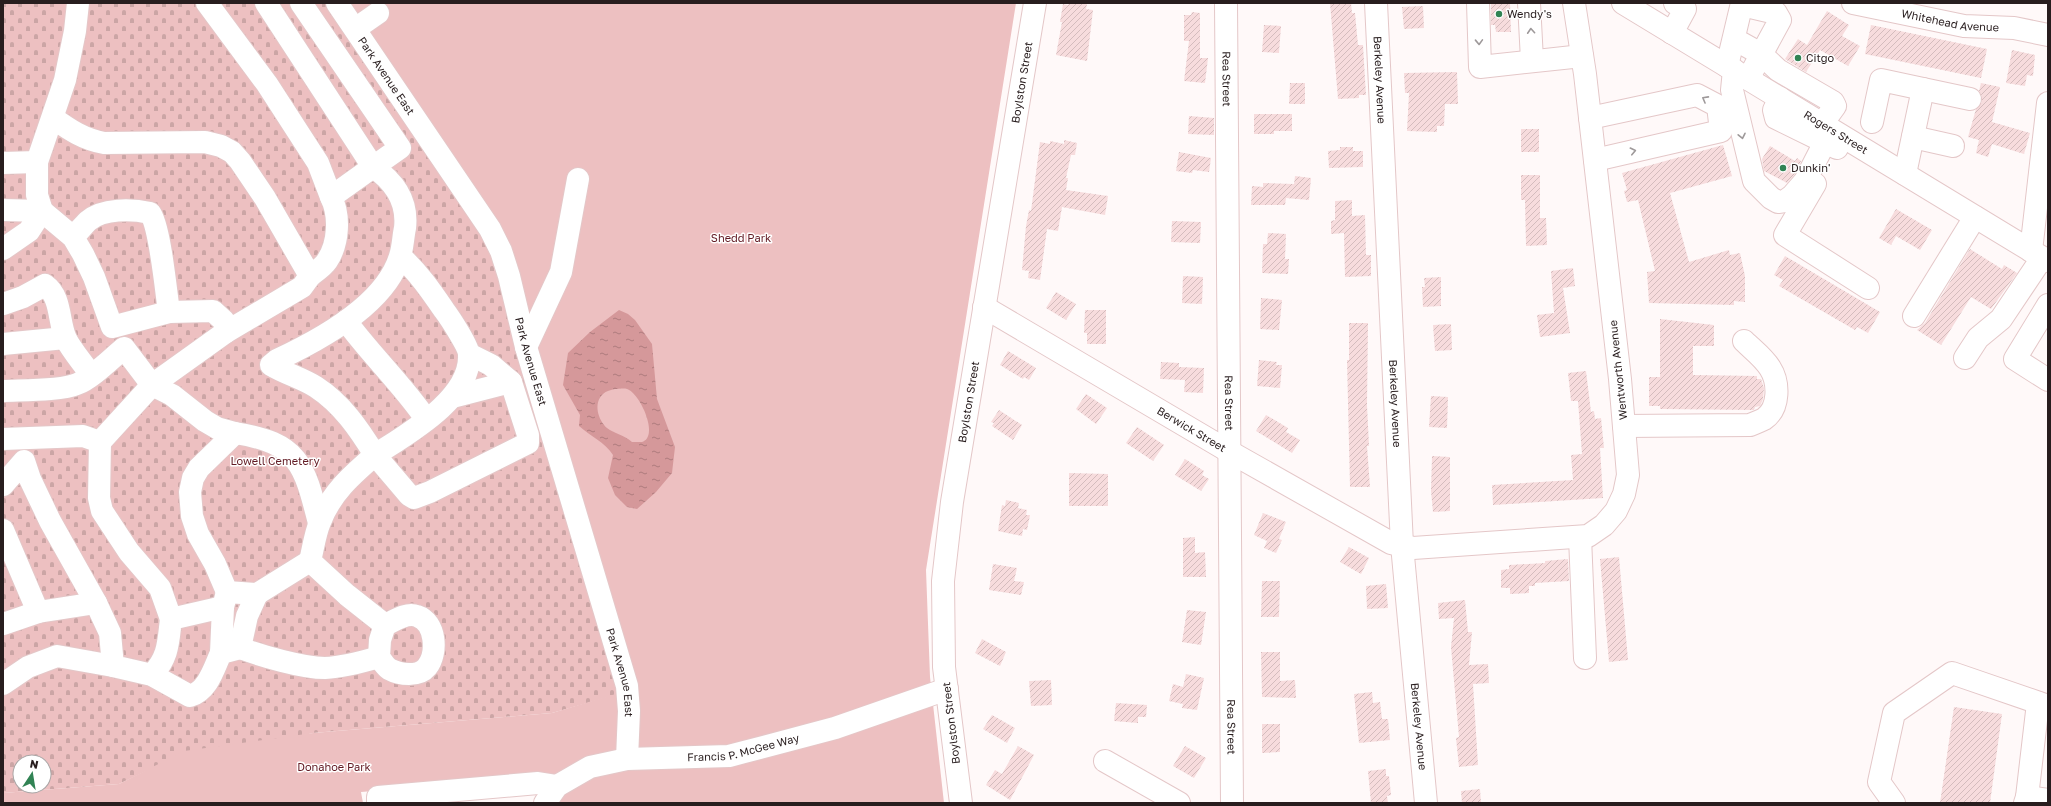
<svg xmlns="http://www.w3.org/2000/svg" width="2051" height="806" viewBox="0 0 2051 806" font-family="'Golos Text',sans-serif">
	<defs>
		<pattern id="cemetery-stones" width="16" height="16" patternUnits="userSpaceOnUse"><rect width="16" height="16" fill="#edc0c1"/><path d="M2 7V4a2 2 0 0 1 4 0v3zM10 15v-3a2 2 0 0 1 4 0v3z" fill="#cba5a5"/></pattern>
		<pattern id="water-ripples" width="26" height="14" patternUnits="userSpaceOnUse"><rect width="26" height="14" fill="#d5989a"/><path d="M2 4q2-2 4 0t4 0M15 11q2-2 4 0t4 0" fill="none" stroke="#ad7b7d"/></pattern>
		<pattern id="building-hatch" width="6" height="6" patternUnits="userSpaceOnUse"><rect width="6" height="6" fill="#f7dcdd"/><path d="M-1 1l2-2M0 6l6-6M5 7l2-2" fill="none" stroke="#d4bcbd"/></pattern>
	</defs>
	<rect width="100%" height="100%" fill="#fff9f9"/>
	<path fill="url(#cemetery-stones)" fill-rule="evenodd" d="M3,3H337L490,229L619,694L552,713L313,733L146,771L119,784L3,793ZM20,762H44V786H20Z"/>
	<path fill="#edc0c1" d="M343,3H1016L926,570L930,677L944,803H556L555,776L361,792L363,803H3V793L119,784L184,751L313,733L552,713L619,693L509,276Z"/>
	<path fill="url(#water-ripples)" fill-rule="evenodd" d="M619,310L628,314L635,320L652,344L657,399L675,447L672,473L656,492L637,509L627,507L615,495L608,478L613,455C605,442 590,436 579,426L580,415L563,385L568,353L590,332ZM615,389C618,389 624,388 627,389C640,393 660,437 642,442C639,442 635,442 632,442C624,435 613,433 607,428C598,420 593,403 603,394C606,391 611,390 615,389Z"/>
	<path fill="url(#building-hatch)" d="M1069,3L1087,4L1086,9L1093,10L1087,61L1056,55L1062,22H1060L1063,4L1068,5Z
		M1330,3H1351L1352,13H1355L1358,45H1363L1365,79L1366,95H1359V98L1338,99Z
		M1491,3H1510L1511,32H1496L1495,25H1491Z
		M1423,6L1424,28L1404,29L1402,7Z
		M1827,11L1849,25L1842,36L1860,46L1848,66L1820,50L1806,72L1785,59L1798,39L1807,45Z
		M1192,12L1200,13V58H1208L1205,83L1184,81L1189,41H1184V15H1191Z
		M1264,25L1281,26L1279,53L1262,52Z
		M1871,25L1987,49L1981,78L1865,54Z
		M2012,50L2035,55L2033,76L2027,75L2025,86L2006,83Z
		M1457,72L1458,104H1445L1444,126H1437V132L1407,131L1409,93H1405L1404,73Z
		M1290,83H1305V104H1289Z
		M1981,83L2000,87L1992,122L2030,133L2024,154L1992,144L1988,157L1976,153L1979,140L1968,137L1976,109L1982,102V96L1979,91Z
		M1254,114H1292V131H1274V134H1254Z
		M1189,116L1214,118V135L1188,134Z
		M1521,129H1539V152H1521Z
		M1064,140L1077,143L1075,155H1071L1066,178H1068L1066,190L1108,196L1105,215L1062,207L1058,231L1047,229L1040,280L1028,278L1029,271L1022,270L1026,226L1029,210L1031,211L1040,142L1050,144V141L1064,144Z
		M1723,145L1732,176L1670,193L1689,262L1729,250L1730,255L1740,253L1745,276V302L1734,301V305L1649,303L1647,272L1655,271L1638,200L1627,202L1624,191L1627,190L1622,173Z
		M1770,146L1795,161L1797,158L1801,161L1795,174L1787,183L1764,171L1762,159Z
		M1340,147H1353V151H1363V167L1329,168L1328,151L1340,150Z
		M1179,152L1211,158L1209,172L1193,170L1192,173L1176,171Z
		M1521,175H1540V218H1546L1547,245L1526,246L1525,200H1521Z
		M1295,176L1311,178L1309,200L1286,198L1285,205H1251L1252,186L1263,187V183L1294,184Z
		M1352,200V216L1365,215L1366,255H1371V276L1345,277L1344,233L1331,234V221L1335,220V201Z
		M1896,209L1932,230L1920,250L1896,236L1891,245L1879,238Z
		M1172,221L1201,222L1200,243L1171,242Z
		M1268,233L1286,234L1285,259H1289L1288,274L1262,273L1263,244H1267Z
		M1970,249L2002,269L2004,265L2017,273L1991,309L1971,297L1941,345L1917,330L1925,323Z
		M1785,256L1880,312L1868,333L1857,327L1855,330L1779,286L1783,280L1774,275Z
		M1573,268L1575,286L1563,288L1570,333L1540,337L1537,315L1554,313L1551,271Z
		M1183,276L1203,277L1202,304L1182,303Z
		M1441,277V306L1423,307L1422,287H1425L1424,278Z
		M1056,292L1076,304L1066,320L1046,308Z
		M1261,298L1282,300L1279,330L1260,329Z
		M1085,310H1106V344H1087V333H1084Z
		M1660,319L1714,325V346H1693V375L1757,376V379H1761L1764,388L1763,399L1760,406L1755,407L1754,410L1660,409V406H1649V377H1660Z
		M1349,323H1368L1367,405L1369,446H1367L1370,487H1350L1347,360H1349Z
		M1451,324L1452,350L1435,351L1433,325Z
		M1008,351L1036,368L1029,380L1024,377L1023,379L1000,365Z
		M1259,360L1277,362L1276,365H1282L1280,388L1257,386Z
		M1161,362L1179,363V367L1204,368L1203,393L1184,392L1185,380L1160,379Z
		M1586,371L1591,412L1594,411L1595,419L1601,418L1604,448H1600L1603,498L1493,505L1492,485L1573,480L1571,455L1582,454L1578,401H1571L1568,373Z
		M1086,394L1107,408L1096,424L1076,409Z
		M1431,396L1448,397L1447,428L1429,427Z
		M999,410L1022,425L1013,440L992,426L994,423L991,422Z
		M1266,415L1288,428L1286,432L1300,440L1292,453L1256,431Z
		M1137,427L1164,445L1153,461L1126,443Z
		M1432,456L1450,457V511L1433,512L1431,491Z
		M1185,459L1204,471L1202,475L1209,479L1201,491L1175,475Z
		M1069,473L1108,474V506H1069Z
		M1006,500L1019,503L1018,508L1027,510L1026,515H1030L1027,530L1023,529L1022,536L998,531L1002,505L1005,506Z
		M1263,513L1286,522L1279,539L1282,540L1276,553L1264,548L1267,541L1254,535Z
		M1195,537V553L1205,552L1206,577H1183V538Z
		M1349,547L1369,558L1361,574L1340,562Z
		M1619,557L1628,660L1609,662L1600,559Z
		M1568,559L1569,581L1535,583V586H1529V593L1510,594V588H1501V570L1509,569V565L1545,563V561Z
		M993,564L1017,568L1014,581L1024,582L1021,595L989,590Z
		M1262,581H1280L1279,617H1261Z
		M1386,584L1388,608L1367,609L1366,586Z
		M1465,600L1468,632H1472L1469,665L1488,664L1489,683L1473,684L1478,765L1459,767L1456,738L1459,737L1451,647L1454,618L1439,619L1438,603Z
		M1187,610L1206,612L1201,645L1182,642Z
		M982,639L1006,652L1000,666L975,653Z
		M1261,652H1280V681L1295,680L1296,698L1262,697Z
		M1186,674L1204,678L1197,710L1182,708L1183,704L1169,701L1173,684L1183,687Z
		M1051,680L1052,705L1031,706L1029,681Z
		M1372,692L1373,703L1380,702L1382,719H1388L1390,740L1359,743L1354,694Z
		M1116,703L1147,705L1146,717H1138V723L1114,721Z
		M1954,707L2002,714L1990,803H1940Z
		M992,715L1015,728L1007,743L983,729Z
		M1262,724H1280V752L1262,753Z
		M1018,746L1034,755L1010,800L986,785L995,770L1002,774Z
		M1185,746L1206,758L1194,778L1173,766Z
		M1386,769V776H1389L1391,795L1387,796L1388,803H1371L1368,771Z
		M1480,789L1481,803H1462L1461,791Z"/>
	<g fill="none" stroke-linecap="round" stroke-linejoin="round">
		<g stroke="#e4c7c8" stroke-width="24">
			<g id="minor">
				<path d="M207,3L267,84L318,163L331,197"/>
				<path d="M266,3L373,167L400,148L301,3"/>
				<path id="s1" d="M337,3L490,229L501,251L509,276L526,347L627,686L629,711L627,759"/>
				<path id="s2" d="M1226,3L1232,803"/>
				<path id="s3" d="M1376,3L1402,545L1426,803"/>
				<path d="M1478,3L1480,67L1582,56"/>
				<path d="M1529,3L1532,60"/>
				<path id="s4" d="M1853,3L1964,26L2014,28L2048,35"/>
				<path d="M1742,5L1776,13L1780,20L1748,79"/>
				<path d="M355,29L378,13"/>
				<path d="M1672,33L1685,9L1675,3"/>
				<path d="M1734,39L1761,54L1778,70L1833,102L1835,106L1822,124"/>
				<path d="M1727,66L1742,3"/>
				<path d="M1734,70L1732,90L1754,181L1771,198L1778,202L1785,201L1792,196L1805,181L1825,142"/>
				<path d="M1923,89L1970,99"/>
				<path d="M1780,98L1774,110L1776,118L1837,148"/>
				<path d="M53,118C70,130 83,139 104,143L205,142L221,146L232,152L240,161L265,198L310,276L302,287L226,332L224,321L213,311L169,312"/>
				<path d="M1590,118L1697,95L1718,106L1721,131L1595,160"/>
				<path d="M1872,122L1881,80L1923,89L1905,174"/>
				<path d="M1913,137L1953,146"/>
				<path d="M3,163L37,162"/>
				<path d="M1815,184L1785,235L1868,288"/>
				<path d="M3,210L42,211L73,237L83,254L94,277L112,327L169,312C166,292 160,226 150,213C132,209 103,208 88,221C83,226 78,232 73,237"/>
				<path d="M3,249L29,231L42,211L37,195V162L65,80L75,31L78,3"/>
				<path d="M2031,251L2048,103"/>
				<path d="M310,276C315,272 323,267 327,261C339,243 340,215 331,197L373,167C395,182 408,202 405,228C403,237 403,247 400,256C386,304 320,340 277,360L271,365C286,374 302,378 316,387C342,404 359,429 375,455C407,434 471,399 469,355C469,347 450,318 444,310C431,291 418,272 400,256"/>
				<path d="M3,304L23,297L45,285C62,297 58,322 66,339C72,351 83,363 91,375"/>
				<path d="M2048,305L2015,359L2048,380"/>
				<path id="s5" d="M984,307L1230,452L1391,543L1413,548L1588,536L1604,525L1616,511L1624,494L1628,475L1620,379L1585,74L1574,3"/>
				<path d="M1914,316L1975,217"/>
				<path d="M346,321C371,355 402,384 426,419"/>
				<path d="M3,344L65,338"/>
				<path d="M526,347L561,272L578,179"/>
				<path d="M1965,358L1978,338L2001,319L2042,258"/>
				<path d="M3,391C21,390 61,391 77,384C91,379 112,358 124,348L152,385L172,395L205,421L217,428L235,433L199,468L193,478L190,492L192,516L198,534L215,564L227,592L257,594L247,616L240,648L221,653C214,668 208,691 190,696L152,675L113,666L110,633L96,603L50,521L30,479L24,461L3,485"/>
				<path d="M452,397L511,382L491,365L469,354"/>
				<path d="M1624,426L1750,425C1755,423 1760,421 1764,419C1780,408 1779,382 1770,368C1763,357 1753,350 1744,341"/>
				<path d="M235,433C299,443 304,464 319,523"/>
				<path d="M3,439L83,436L100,442L99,498L102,511L129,552L160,588L171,619"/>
				<path d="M100,442L152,385L226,332"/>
				<path d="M3,530L38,612L96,603"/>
				<path d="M1580,537L1585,658"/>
				<path d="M257,594L310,561"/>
				<path d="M3,624L38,612"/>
				<path d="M385,625L380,640L379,657C382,661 385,666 389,669C400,675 419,677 427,667C438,653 436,622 417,616C406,612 394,621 385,625L347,595L310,561C313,549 315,534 320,522C331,493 352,475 375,455L409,495L414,498L430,492L528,443V435L511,382"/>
				<path d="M240,648C262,656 302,668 325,668C343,667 362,662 379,657"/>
				<path d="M221,653L223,607"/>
				<path d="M152,675C169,656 168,643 171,619L223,607L227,592"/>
				<path d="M3,684L28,667L57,656L113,666"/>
				<path d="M1105,761L1179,803"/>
				<path d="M2027,797L2038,703"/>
				<path d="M378,803V797L538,783L557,786"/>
				<path id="s6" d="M545,803L557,786L590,767L627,759L729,756L835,728L947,689"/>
				<path d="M1894,803L1879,782L1894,713L1952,673L2048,706"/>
				<path d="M2025,803L2027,797L2048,800"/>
			</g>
		</g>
		<g stroke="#e4c7c8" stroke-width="24">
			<g id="major">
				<path id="s7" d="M1623,3L2048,261"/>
				<path id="s8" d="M961,803L944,667L943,581L952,502L1035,3"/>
			</g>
		</g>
		<use href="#minor" stroke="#fff" stroke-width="22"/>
		<use href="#major" stroke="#fff" stroke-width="22"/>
	</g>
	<defs><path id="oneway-chevron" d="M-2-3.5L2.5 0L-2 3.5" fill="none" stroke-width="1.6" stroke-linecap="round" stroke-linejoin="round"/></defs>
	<g stroke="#9e999a">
		<use href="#oneway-chevron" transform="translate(1531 31) rotate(-94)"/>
		<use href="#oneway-chevron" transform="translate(1479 42) rotate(88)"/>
		<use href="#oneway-chevron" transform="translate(1705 99) rotate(-151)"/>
		<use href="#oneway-chevron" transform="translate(1742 136) rotate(78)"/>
		<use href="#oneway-chevron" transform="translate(1633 151) rotate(-13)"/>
	</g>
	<g fill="#318354" stroke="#fff" stroke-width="1.5">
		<circle cx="1499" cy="14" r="4"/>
		<circle cx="1798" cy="58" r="4"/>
		<circle cx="1783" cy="168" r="4"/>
	</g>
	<g text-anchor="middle" stroke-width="3" stroke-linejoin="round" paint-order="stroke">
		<g font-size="11" fill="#281d1e" stroke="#fff" text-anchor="start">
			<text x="1507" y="18">Wendy's</text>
			<text x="1806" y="62">Citgo</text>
			<text x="1791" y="172">Dunkin'</text>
		</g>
		<g font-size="11" fill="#281d1e" stroke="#fff">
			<text dy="4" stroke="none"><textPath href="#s4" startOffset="99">Whitehead Avenue</textPath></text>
			<text dy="4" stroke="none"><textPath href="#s1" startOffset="88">Park Avenue East</textPath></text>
			<text dy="4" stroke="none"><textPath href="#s2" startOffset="76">Rea Street</textPath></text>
			<text dy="4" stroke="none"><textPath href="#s3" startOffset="77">Berkeley Avenue</textPath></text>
			<text dy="4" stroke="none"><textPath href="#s8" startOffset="728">Boylston Street</textPath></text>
			<text dy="4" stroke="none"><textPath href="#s7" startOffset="249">Rogers Street</textPath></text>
			<text dy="4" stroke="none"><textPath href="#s1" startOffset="412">Park Avenue East</textPath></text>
			<text transform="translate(1618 370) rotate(-96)" y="4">Wentworth Avenue</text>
			<text dy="4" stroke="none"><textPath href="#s8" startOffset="404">Boylston Street</textPath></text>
			<text dy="4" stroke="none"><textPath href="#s2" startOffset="400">Rea Street</textPath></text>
			<text dy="4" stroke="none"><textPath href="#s3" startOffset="401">Berkeley Avenue</textPath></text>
			<text dy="4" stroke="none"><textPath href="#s5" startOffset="241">Berwick Street</textPath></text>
			<text dy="4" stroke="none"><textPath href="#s1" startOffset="736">Park Avenue East</textPath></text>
			<text transform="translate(951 723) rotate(-97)" y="4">Boylston Street</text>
			<text dy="4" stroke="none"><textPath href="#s3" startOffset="725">Berkeley Avenue</textPath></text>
			<text dy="4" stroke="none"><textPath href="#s2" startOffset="724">Rea Street</textPath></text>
			<text dy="4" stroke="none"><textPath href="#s6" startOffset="214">Francis P. McGee Way</textPath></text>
		</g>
		<g font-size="11" fill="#621b24" stroke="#fff">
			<text x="741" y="242">Shedd Park</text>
			<text x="275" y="465">Lowell Cemetery</text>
			<text x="334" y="771">Donahoe Park</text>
		</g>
	</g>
	<rect width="2051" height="806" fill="none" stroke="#281d1e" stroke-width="8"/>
	<g transform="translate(32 774) rotate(12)"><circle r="19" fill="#ffffff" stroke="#a9a5a5"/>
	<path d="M0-3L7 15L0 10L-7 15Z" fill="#318354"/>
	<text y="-6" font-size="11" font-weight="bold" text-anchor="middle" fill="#281d1e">N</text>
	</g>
</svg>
